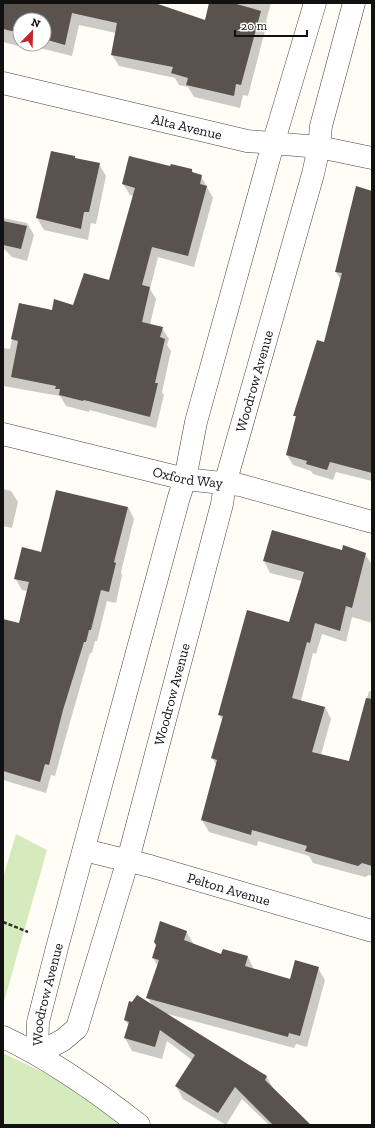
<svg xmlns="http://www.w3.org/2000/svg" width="375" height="1128" viewBox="0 0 375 1128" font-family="'Zilla Slab',serif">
	<rect width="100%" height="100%" fill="#fffdf5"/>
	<path fill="#d5ebbd" d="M16,834L47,850L3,1005V878Z
		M3,1053L78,1089L130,1125H3Z"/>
	<path fill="#0003" fill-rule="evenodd" d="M3,3H159L158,5L206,22L210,3H271L266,21L267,23L248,96L243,95L240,108L194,97L188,87L179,85L175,78L119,66L112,55L116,33L79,25L72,56L32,46L31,49L3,42ZM20,20H44V44H20Z
		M74,157L76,159L99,164L106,176L96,224L91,223L88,240L44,230L37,218Z
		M171,167L192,170L194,174L201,176L213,198L194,267L158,257L150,289L156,299L150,325L162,328L169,339L167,345L171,351L162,392L164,395L156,428L90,410L89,412L66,406L60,396L3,386V348L10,349L19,304L53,311L73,306L110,281L133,196L130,195L123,184Z
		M372,192V481L336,472L333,480L313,474L311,471L293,465L287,455L296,418L295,416L325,343L341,280L336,272Z
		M3,218L27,223L34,235L27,261L12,257L3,248Z
		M3,489L11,491L18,502L12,528L3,526Z
		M128,507L134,519L121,572L122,575L116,603L107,601L97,641H95L92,653H90L70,722L55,776L51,775L46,793L3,780V620L20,624L28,591L22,590L15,578L41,553Z
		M273,532L342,551L365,554L372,565L371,571H372V623L352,617L346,642L322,634L316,654L313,653L301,701L325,707L331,719L321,755L349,762L369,691L372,692V876L369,875L365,877L313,863L309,856L258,841L257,846L209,832L202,820L217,766L212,758L223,721L219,715L289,623L302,581L270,573L264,561Z
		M186,931L193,943V945L222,955L248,957L254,969L291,980L318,968L325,980L307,1047L296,1044L294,1048L164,1013L267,1077L274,1090L309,1125H269L242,1099L226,1125L183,1099L176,1086L192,1060L167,1041L162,1059L132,1051L125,1038L129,1026L125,1020L152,1005L147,997L158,966L153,958Z"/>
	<path fill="#5a524d" d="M3,3H155L205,20L209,3H233L261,11L241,85L236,84L234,96L186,85L188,78L171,73L173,67L111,55L117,23L72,13L65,45L44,39V20H20V33L3,29Z
		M51,151L75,156V158L100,163L89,212H84L81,229L36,218Z
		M129,156L170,166L171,164L192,169V172L202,175L200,184L207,186L188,256L152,247L142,285L150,287L142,322L163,327L160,337L165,339L155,383H158L150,417L84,400L83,401L59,395L60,389H55L56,386L11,377L18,341L11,339L19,303L52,310L54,299L73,305L84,273L109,280L135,188L122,184Z
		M356,186L372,191V473L330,462L327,470L306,464L307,461L286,455L296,416H293L317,340L324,342L342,273L335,272Z
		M3,221L27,226L21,249L3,245Z
		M56,490L128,507L114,562L116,563L109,592L101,590L91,630H89L86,642H84L63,710L49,765L45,764L40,782L3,771V619L19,623L29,582L14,579L22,547L41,552Z
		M272,530L342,550L343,545L366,553L352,608L346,606L340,631L315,623L310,643L307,642L292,698L325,707L312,752L349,761L366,698L372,699V866L362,863L358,866L305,851L307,846L252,830L251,835L201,820L217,760L211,758L223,716L218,715L247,610L289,622L304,572L263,561Z
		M160,921L187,931L184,940L221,954L223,949L248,956L245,966L290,979L295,960L319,967L300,1036L289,1033L288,1037L146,998L159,960L152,958L156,945L154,942Z
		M137,995L267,1076L265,1080L311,1125H273L235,1087L218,1113L175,1086L195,1055L160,1030L155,1047L124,1038L129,1022L124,1020L129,1001L132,1002Z"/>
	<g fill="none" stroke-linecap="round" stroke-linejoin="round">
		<g stroke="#444" stroke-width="23">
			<g id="minor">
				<path id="s1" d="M3,83L247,141L319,147L372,158"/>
				<path id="s2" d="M3,434L185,479L240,485L372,522"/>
				<path id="s3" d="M84,850L150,866L372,931"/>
			</g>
		</g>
		<g stroke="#444" stroke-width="23">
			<g id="tertiary">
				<path d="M3,1037C52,1060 97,1092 139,1125"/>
				<path id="s4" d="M37,1054L63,1040L77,1028L128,860L222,504L225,484L313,174L319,147L321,126L354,3"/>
				<path id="s5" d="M37,1054L38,1022L58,944L179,497L185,479L196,422L273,144L315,3"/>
			</g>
		</g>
		<path stroke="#333" stroke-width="2.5" stroke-dasharray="4 2" stroke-linecap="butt" d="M3,922L28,932"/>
		<use href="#minor" stroke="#fff" stroke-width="22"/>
		<use href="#tertiary" stroke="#fff" stroke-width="22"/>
	</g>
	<g text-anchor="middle" stroke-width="4" stroke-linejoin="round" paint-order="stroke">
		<g font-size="14" fill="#111" stroke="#fff">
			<text dy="5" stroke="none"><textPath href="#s1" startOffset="189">Alta Avenue</textPath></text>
			<text dy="5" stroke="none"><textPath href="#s4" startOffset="719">Woodrow Avenue</textPath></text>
			<text dy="5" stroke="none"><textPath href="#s2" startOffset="190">Oxford Way</textPath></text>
			<text dy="5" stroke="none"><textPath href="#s4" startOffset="395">Woodrow Avenue</textPath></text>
			<text dy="5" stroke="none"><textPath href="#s3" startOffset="150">Pelton Avenue</textPath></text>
			<text dy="5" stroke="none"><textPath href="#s5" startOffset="61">Woodrow Avenue</textPath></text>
		</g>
	</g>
	<rect width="375" height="1128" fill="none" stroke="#111111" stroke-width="8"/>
	<g transform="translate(32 32) rotate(23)"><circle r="19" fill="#ffffff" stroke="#a0a0a0"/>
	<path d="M0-3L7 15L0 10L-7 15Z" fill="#c4262e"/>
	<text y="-6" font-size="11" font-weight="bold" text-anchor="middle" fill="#111111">N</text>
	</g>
	<path d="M235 30v6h72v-6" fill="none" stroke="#111111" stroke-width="2"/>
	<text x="241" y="30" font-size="12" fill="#111111" stroke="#ffffff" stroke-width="3" paint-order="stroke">20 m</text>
</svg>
